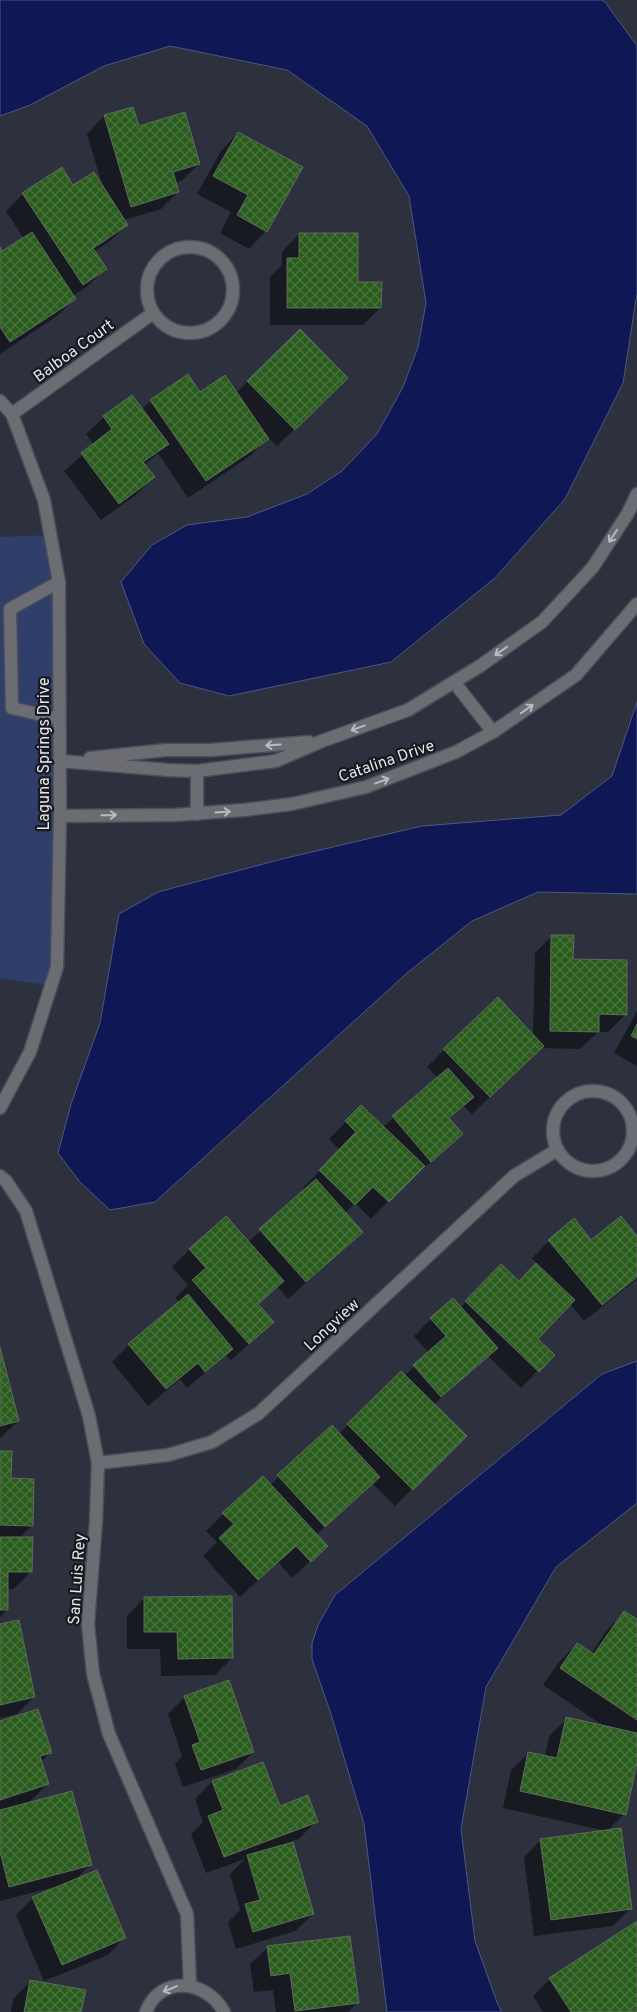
<svg xmlns="http://www.w3.org/2000/svg" width="637" height="2012" viewBox="0 0 637 2012" font-family="Overpass,sans-serif">
	<defs>
		<pattern id="building-cross-hatch" width="8" height="8" patternUnits="userSpaceOnUse" patternTransform="scale(1.25)"><rect width="8" height="8" fill="#2a5c1d"/><path d="M0 0l8 8M0 8l8-8" fill="none" stroke="#49733e"/></pattern>
	</defs>
	<rect width="100%" height="100%" fill="#2c313d"/>
	<path fill="#303e6a" d="M51,535L59,582L51,986L0,978V537Z"/>
	<path fill="#0f1854" stroke="#4e5682" d="M0,0H601L605,2L637,46V293L623,383L565,499L495,578L391,662L229,696L180,683L144,644L121,582L152,545L187,525L247,517L307,494L342,471L377,434L403,387L418,347L426,303L409,196L367,126L287,70L170,46L104,66L30,105L0,116Z
		M637,702V894L538,892L472,921L407,973L155,1202L110,1210L80,1182L58,1153L71,1104L100,1023L119,914L158,892L282,859L422,826L561,815L612,776Z
		M637,1361V1503L556,1567L486,1687L461,1829L475,1941L498,2005L502,2012H387L364,1824L331,1714L312,1659V1643L318,1625L335,1595L602,1374Z"/>
	<path fill="#0007" fill-rule="evenodd" d="M132,108L138,128L199,164L181,181L175,183L178,192L161,209L124,220L127,225L109,242L94,252L105,269L88,286L73,296L75,299L57,316L0,354V250L2,253L24,239L6,211L23,194L73,187H103L87,134L104,116ZM109,236V239L88,252L87,250Z
		M238,133L266,231L249,249L220,233L231,212L197,194L221,151Z
		M299,234L356,283L380,308L363,325H270V277L282,265V252Z
		M300,330L347,378L277,446L268,437L250,456L188,498L158,453L144,465L153,477L136,495L101,520L64,471L94,445L86,434L104,417L132,396L142,409L151,401L200,393H236Z
		M552,936L572,960L625,1015L608,1032H598L580,1049L540,1048L472,1114L464,1106L449,1119L462,1134L418,1173L417,1172L371,1219L355,1203L345,1213L362,1232L344,1249L288,1299L277,1286L257,1305L273,1322L255,1339L231,1360L226,1355L187,1388L180,1379L148,1406L112,1362L129,1345L180,1303L175,1298L188,1285L172,1267L190,1249L248,1242L305,1191L303,1188L340,1150L329,1139L361,1106L383,1127L438,1078L427,1067L444,1050L533,1036L535,953Z
		M637,1011V1066L614,1053Z
		M637,1237V1279L584,1321L570,1304L536,1339L553,1355L521,1388L488,1356L433,1405L465,1436L395,1506L372,1483L316,1535L326,1546L292,1578L278,1562L240,1597L203,1556L217,1542L206,1531L223,1514L270,1485L332,1427L338,1435L401,1372L404,1376L429,1353L414,1336L431,1319L460,1308L484,1283L518,1282L537,1264L532,1258L549,1241H591Z
		M0,1351L18,1421L0,1438Z
		M0,1453L10,1479L32,1525L19,1539L31,1571L14,1589H7V1610L0,1617Z
		M144,1598L232,1658L215,1675L161,1676L160,1649H127V1616Z
		M625,1612L637,1621V1757L624,1814L607,1831L630,1909L613,1926L534,1936L524,1857L541,1840L606,1831L503,1808L511,1770L529,1753L545,1756L549,1736L567,1719L605,1727L543,1685L559,1662L577,1644L591,1654L607,1630Z
		M0,1625L34,1697L17,1714L0,1718Z
		M185,1697L253,1752L236,1769L183,1787L175,1764L182,1756L168,1714Z
		M0,1722L51,1752L41,1762L48,1784L27,1804L90,1865L75,1880L125,1937L108,1955L44,1981L16,1915L33,1898L55,1888V1887L0,1901Z
		M262,1764L279,1807L316,1821L299,1839L292,1841L313,1914L295,1931L236,1949L228,1922L240,1910L230,1874L245,1859L206,1873L191,1834L203,1822L195,1799L212,1782Z
		M637,1923V2012H543L533,1996L550,1979Z
		M268,1947L357,2003L348,2012H276L273,1990L254,1992L250,1964Z
		M31,1981L80,2012H11L13,1999Z"/>
	<path fill="url(#building-cross-hatch)" stroke="#606a5d" d="M133,107L139,126L185,112L200,164L173,172L179,192L131,207L104,115Z
		M238,132L303,167L267,232L237,215L248,195L213,176Z
		M62,167L73,185L94,172L128,225L93,248L107,269L83,285L22,193Z
		M32,232L76,299L10,342L0,327V247L2,251Z
		M299,233H358V282H382L381,308H287V258H299Z
		M300,329L348,378L295,430L247,381Z
		M188,374L200,392L225,375L269,439L206,481L150,400Z
		M132,395L169,444L143,462L155,477L119,504L81,453L112,429L103,416Z
		M551,935H574L573,959L627,960V1015L599,1014V1032L550,1031Z
		M498,997L544,1046L490,1097L443,1049Z
		M637,1024V1039L631,1036Z
		M448,1068L474,1097L449,1118L463,1134L431,1162L392,1116Z
		M361,1105L425,1166L389,1202L373,1187L355,1205L319,1170L356,1132L345,1121Z
		M316,1179L363,1232L306,1282L259,1229Z
		M226,1216L284,1281L258,1304L274,1322L249,1344L192,1280L206,1268L189,1249Z
		M621,1216L637,1236V1277L602,1305L548,1240L574,1218L591,1240Z
		M536,1263L575,1300L538,1339L555,1355L539,1372L465,1301L501,1264L519,1281Z
		M188,1294L233,1349L205,1372L198,1363L166,1389L128,1344Z
		M453,1298L498,1348L441,1397L413,1365L446,1336L430,1318Z
		M0,1347L19,1421L0,1426Z
		M401,1371L467,1436L413,1490L347,1424Z
		M332,1425L380,1477L325,1527L277,1475Z
		M0,1451H12L11,1478L34,1479L33,1526L0,1525Z
		M263,1476L328,1546L311,1562L296,1546L258,1580L219,1538L234,1524L222,1513Z
		M0,1537H33L32,1572H8V1610H0Z
		M232,1596L233,1658L178,1659L177,1632H144V1597Z
		M624,1611L637,1619V1720L560,1668L577,1643L594,1654Z
		M19,1620L35,1697L0,1705V1624Z
		M229,1680L254,1752L201,1770L192,1745L200,1742L184,1696Z
		M38,1709L52,1753L40,1756L49,1784L0,1800V1721Z
		M566,1717L637,1733V1763L626,1815L520,1791L528,1752L557,1758Z
		M263,1762L280,1806L308,1795L318,1822L224,1857L208,1816L223,1810L212,1781Z
		M72,1791L92,1865L9,1887L0,1852V1810Z
		M621,1828L632,1909L551,1920L540,1839Z
		M293,1842L314,1914L253,1932L245,1904L260,1900L247,1855Z
		M97,1870L126,1938L62,1965L32,1897Z
		M637,1921V2012H571L549,1978Z
		M350,1936L359,2003L295,2011L290,1973L271,1976L267,1946Z
		M30,1980L86,1990L81,2012H24Z"/>
	<g fill="none" stroke-linecap="round" stroke-linejoin="round">
		<g stroke="#494e59" stroke-width="15">
			<path id="minor" d="M147 290a43 43 0 1 1 86 0a43 43 0 1 1-86 0Z
				M0,401L12,414L44,500L59,582L60,816L57,967L30,1052L0,1108
				M12,414L153,313
				M59,582L10,609L12,708L59,719
				M454,682L493,732
				M90,758L166,750H211L309,742
				M60,761L168,770L197,771L276,761L322,741L408,710L480,666L542,622L593,567L628,513L637,494
				M197,771V814
				M60,816L174,815L244,810L292,804L366,787L456,752L493,732L576,675L637,604
				M553 1131a40 40 0 1 1 80 0a40 40 0 1 1-80 0Z
				M0,1176L6,1181L26,1211L89,1416L98,1463L96,1521L88,1624L93,1674L109,1734L187,1914L190,1985
				M98,1463L168,1455L212,1442L258,1414L514,1176L557,1150
				M146,2012C160,1974 207,1980 224,2012"/>
		</g>
		<use href="#minor" stroke="#6b6d73" stroke-width="12"/>
	</g>
	<defs><path id="oneway-shaft" d="M-6 0H5M1.5-3L5.5 0L1.5 3" fill="none" stroke-width="1.6" stroke-linecap="round" stroke-linejoin="round" transform="scale(1.25)"/></defs>
	<g stroke="#b8bbc2">
		<use href="#oneway-shaft" transform="translate(613 536) rotate(123)"/>
		<use href="#oneway-shaft" transform="translate(501 651) rotate(145)"/>
		<use href="#oneway-shaft" transform="translate(527 709) rotate(-35)"/>
		<use href="#oneway-shaft" transform="translate(358 728) rotate(160)"/>
		<use href="#oneway-shaft" transform="translate(273 745) rotate(176)"/>
		<use href="#oneway-shaft" transform="translate(382 781) rotate(-21)"/>
		<use href="#oneway-shaft" transform="translate(223 812) rotate(-4)"/>
		<use href="#oneway-shaft" transform="translate(109 815) rotate(-1)"/>
		<use href="#oneway-shaft" transform="translate(170 1989) rotate(158)"/>
	</g>
	<g text-anchor="middle" stroke-width="4.5" stroke-linejoin="round" paint-order="stroke">
		<g font-size="16" fill="#e2e5ed" stroke="#17191e">
			<text transform="translate(73 350) rotate(-36)" y="6">Balboa Court</text>
			<text transform="translate(43 754) rotate(-90)" y="6">Laguna Springs Drive</text>
			<text transform="translate(386 760) rotate(-19)" y="6">Catalina Drive</text>
			<text transform="translate(331 1324) rotate(-43)" y="6">Longview</text>
			<text transform="translate(76 1579) rotate(-86)" y="6">San Luis Rey</text>
		</g>
	</g>
</svg>
